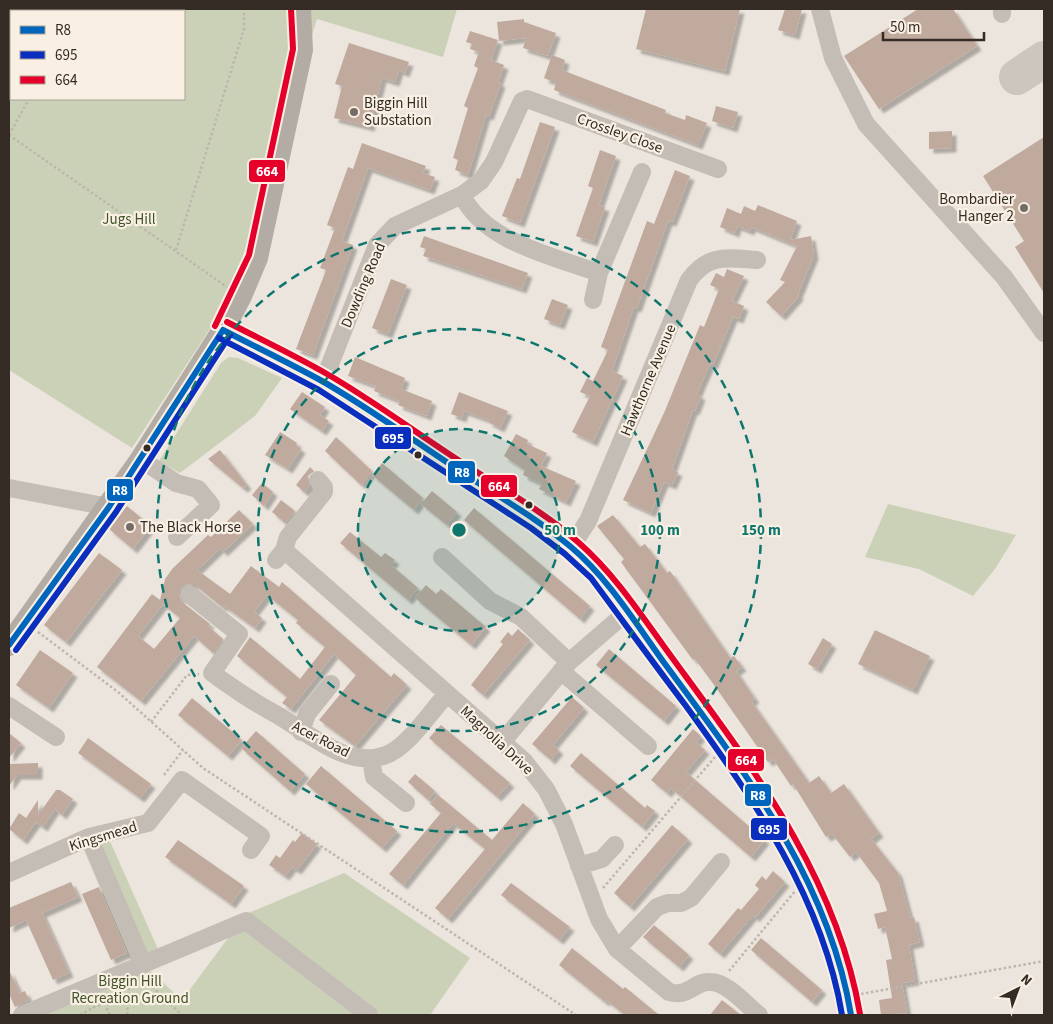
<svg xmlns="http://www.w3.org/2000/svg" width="1053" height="1024" viewBox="0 0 1053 1024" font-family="'Source Sans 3',sans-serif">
	<defs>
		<filter id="shadow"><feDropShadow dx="4.5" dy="4.5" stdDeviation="1" flood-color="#0004"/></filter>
	</defs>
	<rect width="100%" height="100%" fill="#ece5dd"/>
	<path fill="#cbd1b6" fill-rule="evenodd" d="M9,9H457L443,57L317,19L230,298L132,448L9,370ZM11,11H184V99H11Z
		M229,357L238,358L282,378L255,416L180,473L159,461L221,363Z
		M888,504L1016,535L995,569L973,596L919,569L865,557Z
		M109,839L158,949L149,970L182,1000L246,914L344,873L470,958L430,1015H9L131,961L84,850Z"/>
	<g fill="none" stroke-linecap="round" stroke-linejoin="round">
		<path stroke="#ccc6bf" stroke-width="36" d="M1017,77L1044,59"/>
	</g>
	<path fill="#c0aa9e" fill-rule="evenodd" filter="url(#shadow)" d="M646,9H740L725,71L636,49Z
		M785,9H802L795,35L778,30Z
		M918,9H953L977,46L879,109L844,56Z
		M524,19V22L556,33L548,56L523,48L526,38L499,41L497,22Z
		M470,31L498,40L491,60L504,65L498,82L501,83L489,116L486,115L468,175L455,170L458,160L453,158L468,108L464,106L478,68L474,66L479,52L470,49L472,44L466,42Z
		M349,43L409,62L405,73L399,70L395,82L382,78L370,127L334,118L342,86L335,84Z
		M552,55L565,60L562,70L666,110L665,113L685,120L686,115L707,123L698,145L554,90L556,83L544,78Z
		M716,106L738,112L733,128L712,121Z
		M540,122L555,127L520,223L502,216L517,178L520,179Z
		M952,131V148L929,149V132Z
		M1044,137V293L1015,247L1024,241L983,176Z
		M362,143L426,166L423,173L435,177L430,190L368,168L342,241L353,245L313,355L296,349L326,270L320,268L335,228L327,225L348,167L353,169Z
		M600,150L616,156L599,205L605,207L593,242L576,236L593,188L588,186Z
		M675,170L690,176L672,222L668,221L637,308L634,307L612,371L623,376L593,442L572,432L590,396L580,392L587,378L593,381L608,350L601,347L647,221L654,224Z
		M758,205L797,221L790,240L811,236L814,255L798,294L799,296L781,316L766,302L785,282L780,280L797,246L751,227L750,231L737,226L735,233L720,227L727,208L741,214L744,206L755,211Z
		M424,236L528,273L522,289L423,256L426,249L420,247Z
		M727,269L744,276L732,301L744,306L739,319L733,317L713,365L710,364L702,382L697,394L701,396L695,411L693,410L672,469L678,472L672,485L664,482L651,513L623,500L664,413L700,325L704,327L719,289L710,285L716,273L724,277Z
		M391,279L407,285L388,334L372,328Z
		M552,299L568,305L560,325L544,319Z
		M355,357L405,378L401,389L432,401L427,416L398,405L400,401L374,391L376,386L348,376Z
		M302,392L325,407L320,415L329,421L322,431L290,409Z
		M459,392L508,411L500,428L488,422L489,420L464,411L462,418L451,414Z
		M280,432L297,443L296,445L301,449L288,469L265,455Z
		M516,434L528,440L527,444L547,453L541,466L576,481L566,502L539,489L542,484L523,475L525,470L504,456Z
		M336,437L372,471L361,485L325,451Z
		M220,450L247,485L243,488L208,459Z
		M382,463L423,498L414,510L372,475Z
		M310,467L314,471L308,476L310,486L304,492L296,485Z
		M262,483L273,492L264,506L252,495Z
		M432,491L457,512L447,525L421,504Z
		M281,500L295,511L285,523L272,512Z
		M127,506L151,526L133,549L109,529Z
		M474,508L590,606L580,619L464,520Z
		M239,510L253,524L223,552L220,548L197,570L230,594L251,566L279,587L282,582L391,677L394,673L407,685L355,746L319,720L356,675L334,654L291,709L282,703L287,697L237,656L250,637L300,679L325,647L296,623L298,620L267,595L254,612L262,618L255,628L224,606L222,607L195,585L186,584L181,587L178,593L182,602L210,624L208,626L223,639L213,653L194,636L141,701L97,667L152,594L160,600L165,579L173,568L208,535L211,537ZM163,604L180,618L154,649L138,636Z
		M613,515L640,547L645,544L667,573L670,571L730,658L734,656L742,667L736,671L755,699L751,701L809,783L819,776L831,793L844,784L879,833L871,839L898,873L910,918L914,917L920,942L909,945L915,981L902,983L907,1013L881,1015L879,1000L892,998L886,960L892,959L885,927L878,929L874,914L887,911L879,883L856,852L850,857L832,834L826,837L793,784L791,786L773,759L768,762L712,682L695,659L693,660L626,569L621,562L624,559L597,526Z
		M350,532L381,557L385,553L395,560L391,565L418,588L408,600L340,543Z
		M99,553L122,570L66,642L44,625Z
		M426,585L436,594L441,589L486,627L471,645L415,598Z
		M518,629L530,640L483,695L471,685L503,644L500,642L508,632L512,636Z
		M875,630L930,656L913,690L858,664Z
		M823,638L832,644L817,669L808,664Z
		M609,649L676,706L664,721L596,665Z
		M40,650L73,673L49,708L16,685Z
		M572,697L584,708L553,745L559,750L551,760L532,744Z
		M192,698L242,740L228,756L178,715Z
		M441,725L510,783L497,797L429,738Z
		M693,729L701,736L696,742L705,750L686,772L765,840L751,857L671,788L667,793L651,780Z
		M256,731L305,774L290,791L241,748Z
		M9,733L21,743L9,758Z
		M88,738L151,784L140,798L78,753Z
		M581,753L645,808L647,805L655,811L642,827L570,766Z
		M38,763V775H17L9,786V764Z
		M321,766L397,831L382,848L306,784Z
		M415,774L435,791L428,800L408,782Z
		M56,790H60L73,799L62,815L55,809L43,827L36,822L23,840L9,829L19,813L26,818L38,800V815Z
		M438,795L492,840L523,803L535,814L448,919L435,908L485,849L453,823L403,885L389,874L441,813L430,804Z
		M672,825L688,839L630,907L614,893Z
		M302,833L317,844L297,870L292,867L285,876L269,865L276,855L280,858L293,840L295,842Z
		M178,840L244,886L231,904L165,857Z
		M773,871L785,882L755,918L753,915L720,954L708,944L738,908L741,910L759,889L755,885L762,876L766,880Z
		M71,882L78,897L42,913L69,973L53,980L26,920L9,928V908Z
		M511,883L570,927L559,940L501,895Z
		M99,887L127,953L111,960L82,894Z
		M654,925L689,955L679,967L643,937Z
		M761,938L822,990L812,1002L751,950Z
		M572,948L623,989L625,987L659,1015H625L606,1000L605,1002L559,965Z
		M9,970L20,993L25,991L29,1000L15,1007L9,994Z
		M722,1000L741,1015H710Z"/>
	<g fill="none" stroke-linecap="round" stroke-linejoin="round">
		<path stroke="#bdb6af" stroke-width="2.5" stroke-dasharray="2.5 2.5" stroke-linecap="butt" d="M77,11L79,9
			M9,135L227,287
			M9,135L29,99
			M176,250L244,29V9
			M38,632L118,692L203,768L576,1015
			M151,722L187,675L199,674
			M164,775L183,750
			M603,888L715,757
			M729,971L796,890
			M145,980L182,1015
			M861,994L1044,961
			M108,1003L107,1010L110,1015
			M80,1015L94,1007L127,998
			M127,1015L129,987"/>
		<path stroke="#c4bdb6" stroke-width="18" d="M820,9L833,58L866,124L1004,277L1044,333
			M1002,9V14
			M462,195C484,242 553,256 599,273
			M593,300L599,273L642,172
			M223,330L323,382L536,521L571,547L598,572L725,745L773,815L806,878L827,927L848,997L851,1015
			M323,382L377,245L395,226L462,195L481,181L494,162L522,101L527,99L718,169
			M141,459L176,483L198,489L211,505L177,537
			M9,488L109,507
			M571,547L588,521L689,280C709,253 727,258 757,260
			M284,550L288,537L324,492V487L318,480
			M442,557L490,601L521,617L569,662
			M276,560L284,550L524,761L546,789L564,824L599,919L617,949L669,992C689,998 694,981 710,982C728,982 746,1005 759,1015
			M189,594L239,634L212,673C232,687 251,701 272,712C306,730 345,770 386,755C408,747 431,711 447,694
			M561,671L648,746
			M9,706L56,737
			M301,732L307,714L331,684
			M503,741L569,662L628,611
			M371,759L374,777L406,803
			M89,837L143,964
			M579,866L602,859L615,845
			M9,873L89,837L148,823L182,780L261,836L251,850
			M617,949L657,907L668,903H681L691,898L721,862
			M22,1015L246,921L369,1015"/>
		<path stroke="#b3aca5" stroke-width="22" d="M9,645L141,459L223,330L241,296L257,258L302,50L300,9"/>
		<g stroke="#f9f0e3" stroke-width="10">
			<path id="bus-1" d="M223,330C256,347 289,363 322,381C369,408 414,441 460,471C497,496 537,518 571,547C609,579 636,624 665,664C744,771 829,880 851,1015
				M9,645L109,507L223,330"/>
		</g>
		<g stroke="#f9f0e3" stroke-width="10">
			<path id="bus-2" d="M219,338L319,390L531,528L565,554L591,578C623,621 654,664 686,706C754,800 823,899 842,1015
				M16,650L116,512L230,335"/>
		</g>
		<g stroke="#f9f0e3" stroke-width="10">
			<path id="bus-3" d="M227,322C260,339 294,355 327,374C374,401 419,435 466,465C503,489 544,512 578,542C617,576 645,621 676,663C755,771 837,878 860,1014
				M215,326L249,255L293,49L291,9"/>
		</g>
		<use href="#bus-1" stroke="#0065bd" stroke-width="6"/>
		<use href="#bus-2" stroke="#0a2ebe" stroke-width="6"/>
		<use href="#bus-3" stroke="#e4002b" stroke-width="6"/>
	</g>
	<circle cx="459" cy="530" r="101" fill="#0f766e" fill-opacity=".12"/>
	<g fill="none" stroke="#0f766e" stroke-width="2.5" stroke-dasharray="9 6">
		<circle cx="459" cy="530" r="101"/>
		<circle cx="459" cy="530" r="201"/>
		<circle cx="459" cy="530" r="302"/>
	</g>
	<g fill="#746c65" stroke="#f9f0e3" stroke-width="2">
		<circle cx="354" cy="112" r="5"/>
		<circle cx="1024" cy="208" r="5"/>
		<circle cx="130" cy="527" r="5"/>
	</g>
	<g fill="#342b25" stroke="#f9f0e3" stroke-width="2">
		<circle cx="147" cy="448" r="4.5"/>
		<circle cx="418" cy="455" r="4.5"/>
		<circle cx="529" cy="505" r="4.5"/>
	</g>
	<g text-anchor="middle" stroke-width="4.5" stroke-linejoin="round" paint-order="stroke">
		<g font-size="15" fill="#342b25" stroke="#f9f0e3" text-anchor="start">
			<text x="364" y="108">Biggin Hill<tspan x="364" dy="17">Substation</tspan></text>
			<text x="1014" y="204" text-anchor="end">Bombardier<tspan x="1014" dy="17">Hanger 2</tspan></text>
			<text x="140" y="532">The Black Horse</text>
		</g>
		<g font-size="15" fill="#342b25" stroke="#f9f0e3">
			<text transform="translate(620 133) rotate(20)" y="5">Crossley Close</text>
			<text transform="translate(363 285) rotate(-67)" y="5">Dowding Road</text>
			<text transform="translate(648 380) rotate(-67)" y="5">Hawthorne Avenue</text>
			<text transform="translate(321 739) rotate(27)" y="5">Acer Road</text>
			<text transform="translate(497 740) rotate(43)" y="5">Magnolia Drive</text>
			<text transform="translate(103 836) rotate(-17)" y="5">Kingsmead</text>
		</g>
		<g font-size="15" fill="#415328" stroke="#f9f0e3">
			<text x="129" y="224">Jugs Hill</text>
			<text x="130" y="986">Biggin Hill<tspan x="130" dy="17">Recreation Ground</tspan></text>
		</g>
	</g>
	<circle cx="459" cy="530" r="8" fill="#0f766e" stroke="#f9f0e3" stroke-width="2.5"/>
	<g font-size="15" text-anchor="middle" font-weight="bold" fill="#0f766e" stroke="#f9f0e3" stroke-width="4.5" stroke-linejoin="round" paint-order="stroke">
		<text x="560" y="535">50 m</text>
		<text x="660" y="535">100 m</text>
		<text x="761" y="535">150 m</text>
	</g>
	<g stroke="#f9f0e3" stroke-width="2">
		<rect x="248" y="159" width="38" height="24" rx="5" fill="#e4002b"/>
		<rect x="374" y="426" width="38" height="24" rx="5" fill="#0a2ebe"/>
		<rect x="447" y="460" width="29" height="24" rx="5" fill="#0065bd"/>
		<rect x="480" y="474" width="38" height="24" rx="5" fill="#e4002b"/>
		<rect x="106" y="478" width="28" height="24" rx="5" fill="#0065bd"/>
		<rect x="727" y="748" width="38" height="24" rx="5" fill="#e4002b"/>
		<rect x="744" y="783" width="28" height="24" rx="5" fill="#0065bd"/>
		<rect x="750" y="817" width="38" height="24" rx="5" fill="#0a2ebe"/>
	</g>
	<g font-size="14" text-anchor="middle" font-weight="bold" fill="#fff">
		<text x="267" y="176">664</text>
		<text x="393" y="443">695</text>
		<text x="462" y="477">R8</text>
		<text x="499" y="491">664</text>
		<text x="120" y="495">R8</text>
		<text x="746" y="765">664</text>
		<text x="758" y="800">R8</text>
		<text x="769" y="834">695</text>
	</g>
	<rect width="1053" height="1024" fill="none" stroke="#342b25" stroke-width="20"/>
	<rect x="10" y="10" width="175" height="90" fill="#f9f0e3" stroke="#aaa197"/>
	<rect x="20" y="26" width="25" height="8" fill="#0065bd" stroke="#aaa197"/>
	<text x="55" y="35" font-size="15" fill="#342b25">R8</text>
	<rect x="20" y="51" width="25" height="8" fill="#0a2ebe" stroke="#aaa197"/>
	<text x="55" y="60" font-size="15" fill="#342b25">695</text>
	<rect x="20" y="76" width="25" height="8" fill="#e4002b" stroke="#aaa197"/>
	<text x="55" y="85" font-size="15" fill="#342b25">664</text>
	<g transform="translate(1018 989) rotate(42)" stroke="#f9f0e3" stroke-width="4" paint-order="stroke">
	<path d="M0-4L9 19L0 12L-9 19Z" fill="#342b25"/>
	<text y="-8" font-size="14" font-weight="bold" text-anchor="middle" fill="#342b25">N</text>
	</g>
	<path d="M883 32v8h101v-8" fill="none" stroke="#342b25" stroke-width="2.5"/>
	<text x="890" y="32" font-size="15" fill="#342b25" stroke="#f9f0e3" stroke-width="4" paint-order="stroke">50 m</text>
</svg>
